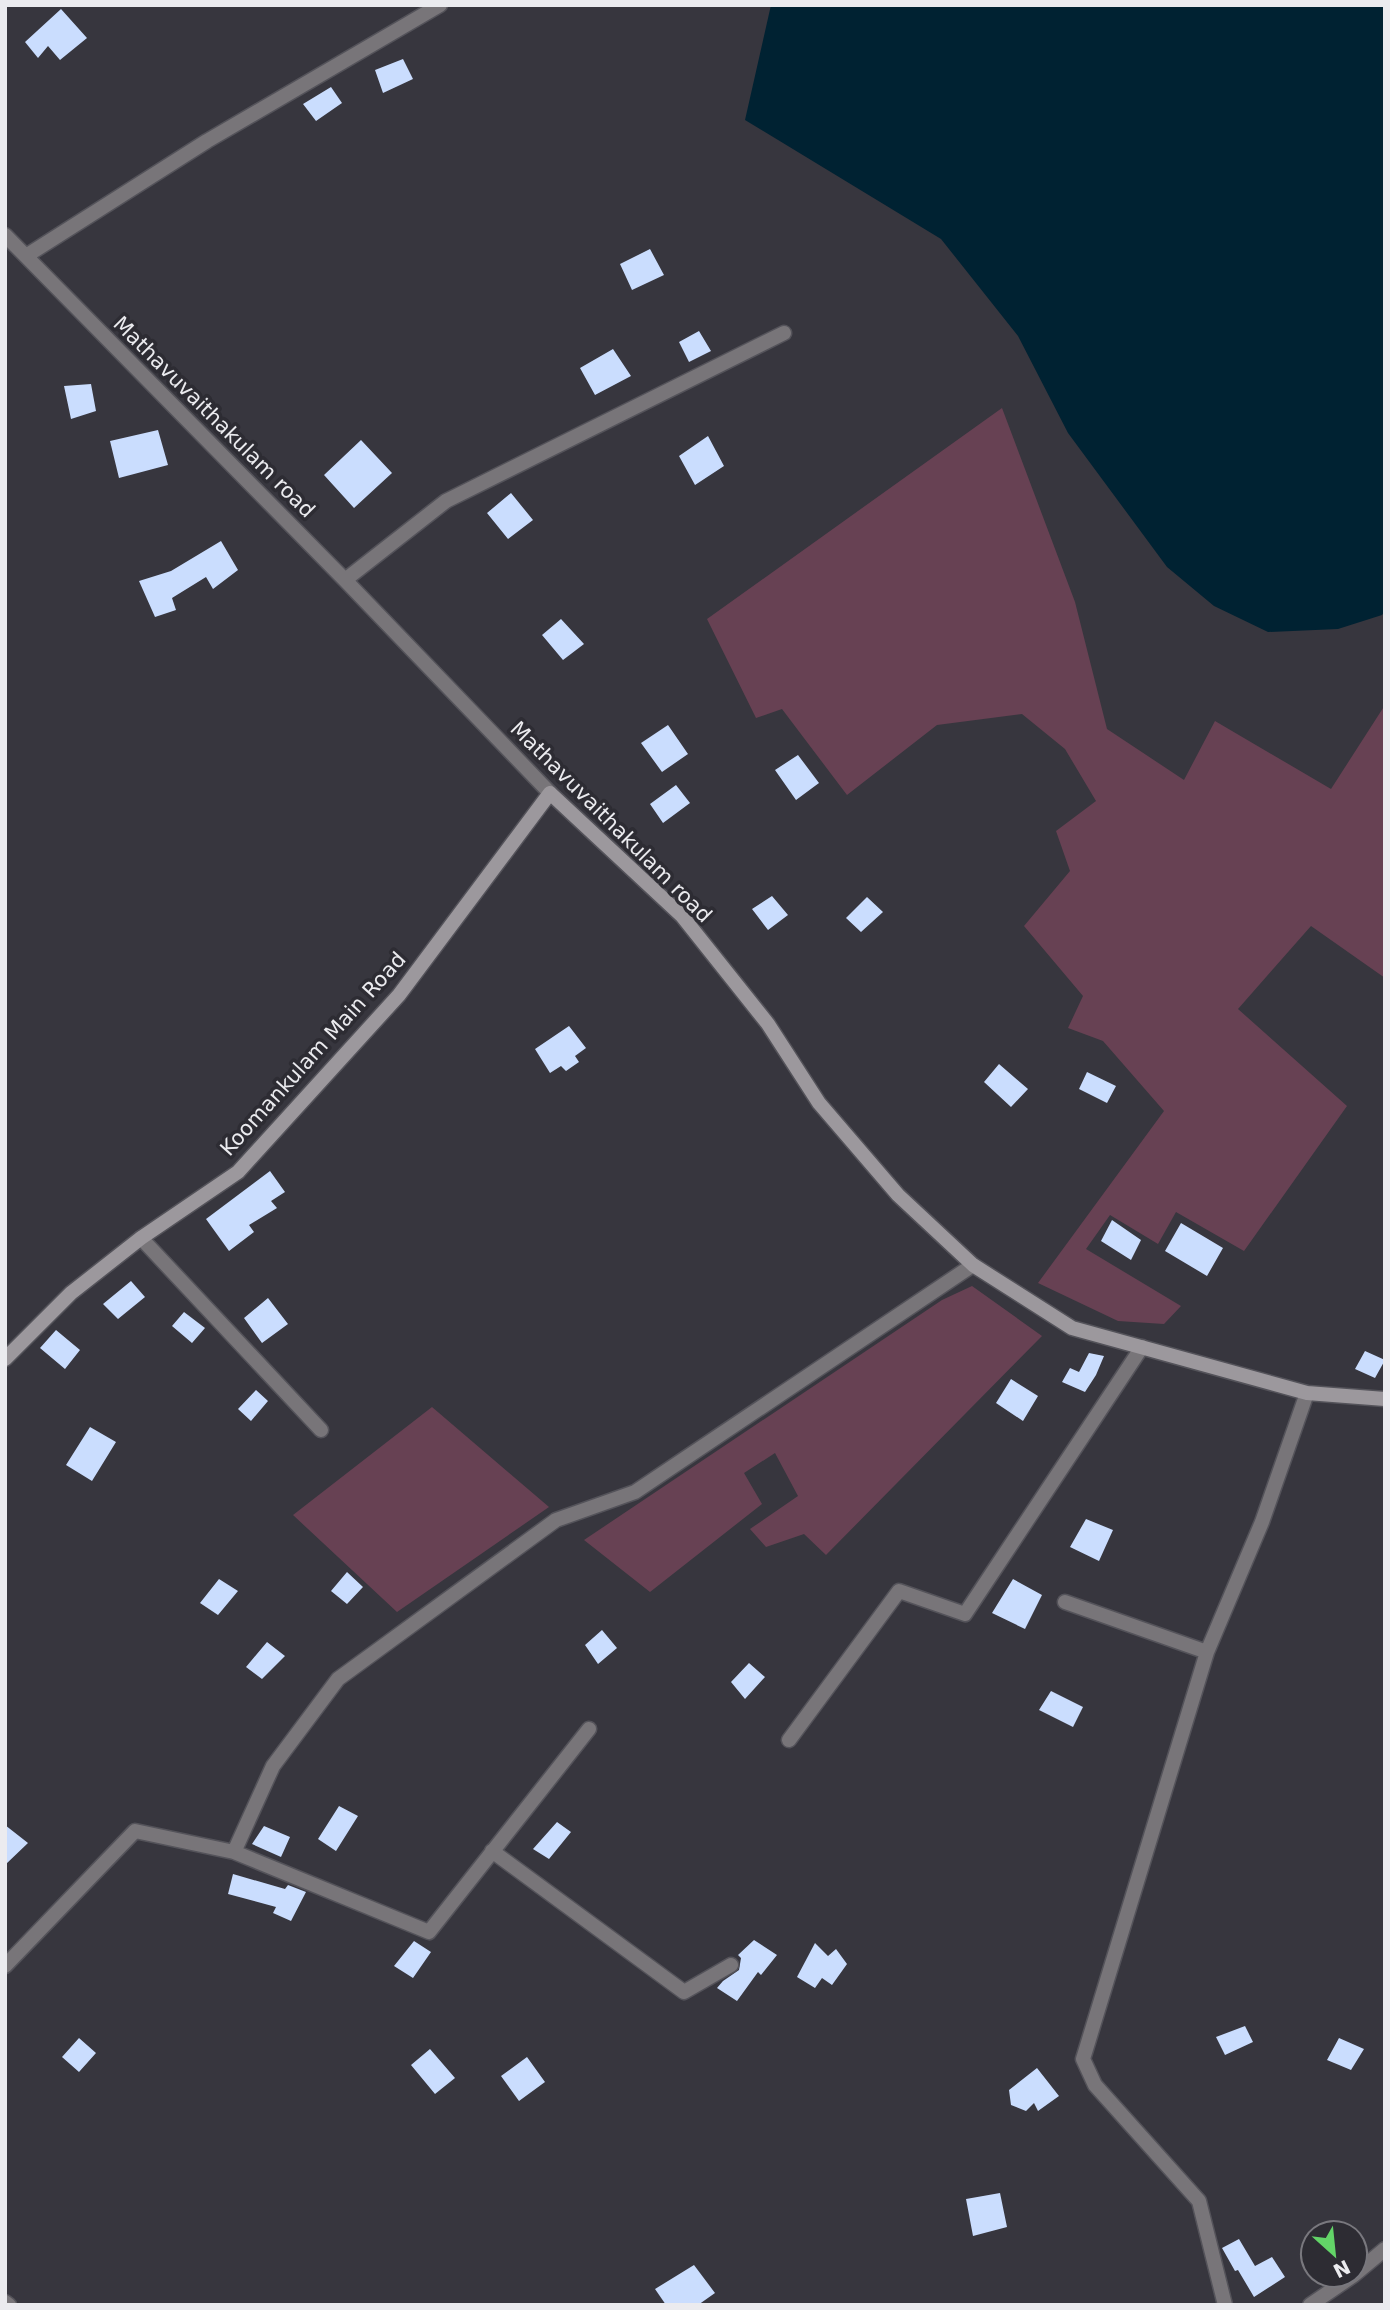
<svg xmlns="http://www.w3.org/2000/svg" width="1390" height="2310" viewBox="0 0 1390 2310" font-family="'DejaVu Sans',sans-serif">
	<rect width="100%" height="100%" fill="#37363e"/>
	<path fill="#674153" d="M1002,408L1075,602L1107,729L1184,780L1215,721L1331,789L1385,705V978L1311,926L1238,1009L1347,1106L1244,1251L1176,1212L1158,1244L1110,1215L1086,1249L1181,1306L1164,1324L1118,1321L1038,1283L1164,1111L1103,1041L1068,1028L1083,996L1024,926L1070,871L1056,831L1096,801L1065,749L1022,714L937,725L847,795L782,709L756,718L707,619Z
		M972,1286L1042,1336L826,1555L804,1534L766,1547L750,1529L798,1496L775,1453L744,1473L762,1504L650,1592L584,1540L942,1300Z
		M432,1407L549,1507L397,1612L293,1515Z"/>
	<path fill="#002232" d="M771,5H1385V611L1382,615L1338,629L1268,632L1214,606L1167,567L1068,433L1018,336L941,239L745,120Z"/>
	<path fill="#caddfe" d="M61,9L87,38L60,60L48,46L38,58L25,42Z
		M403,59L413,79L383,93L375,70Z
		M331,87L342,103L316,121L303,104Z
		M650,249L664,275L632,290L620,264Z
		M699,331L711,351L689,362L679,342Z
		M613,349L631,376L595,395L580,368Z
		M91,384L96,411L71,419L64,386Z
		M158,430L168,465L119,478L110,441Z
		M708,436L724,466L695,485L679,456Z
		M361,440L392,473L354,508L324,475Z
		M511,493L533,520L508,539L487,513Z
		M221,541L238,570L213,589L206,577L172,598L176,610L155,617L139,581L171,571Z
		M561,619L584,644L563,660L542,635Z
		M668,725L688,754L662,772L641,743Z
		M798,755L819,783L796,800L775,770Z
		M676,785L690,803L663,823L650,804Z
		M772,896L788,915L768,930L752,909Z
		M867,897L883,912L861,932L846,918Z
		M569,1026L586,1048L575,1056L579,1062L566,1071L561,1066L550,1073L535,1049Z
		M999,1064L1028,1089L1011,1107L984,1082Z
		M1087,1072L1116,1086L1107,1103L1079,1089Z
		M270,1171L285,1192L271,1201L277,1208L249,1225L254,1232L229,1251L206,1219Z
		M1112,1220L1141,1240L1131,1260L1101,1241Z
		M1181,1223L1223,1248L1207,1276L1165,1251Z
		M131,1281L145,1297L118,1319L103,1304Z
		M268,1298L288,1324L262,1343L244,1318Z
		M184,1312L205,1328L192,1343L172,1326Z
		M56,1330L80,1350L65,1369L40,1348Z
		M1365,1351L1385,1360L1375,1378L1355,1369Z
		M1089,1353L1104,1356L1096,1375L1085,1392L1062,1382L1070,1368L1079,1372Z
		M1011,1379L1038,1396L1023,1421L996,1403Z
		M256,1390L268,1401L251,1421L238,1409Z
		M90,1427L116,1442L92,1481L66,1465Z
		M1086,1519L1113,1530L1099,1561L1070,1547Z
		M347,1572L363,1587L347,1604L331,1591Z
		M219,1579L238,1591L218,1615L200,1603Z
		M1013,1579L1042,1595L1025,1629L992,1613Z
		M602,1630L617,1648L598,1664L585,1645Z
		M267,1642L285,1656L262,1679L246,1667Z
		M749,1663L765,1677L745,1699L731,1682Z
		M1051,1691L1083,1707L1073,1727L1039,1710Z
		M339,1806L358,1816L336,1851L318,1839Z
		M557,1822L571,1832L549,1859L533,1849Z
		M5,1825L28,1843L5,1865Z
		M264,1826L290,1837L281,1857L252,1844Z
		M233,1874L285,1889L288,1885L306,1892L291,1921L273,1913L276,1907L228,1894Z
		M754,1940L777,1955L761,1975L758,1972L737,2001L717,1988L723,1981L739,1970L741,1958L738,1955Z
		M414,1941L431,1952L413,1978L394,1966Z
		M815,1943L828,1956L836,1949L847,1964L832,1985L822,1978L815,1988L797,1977Z
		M1245,2026L1253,2042L1225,2055L1216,2037Z
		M79,2038L96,2053L79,2072L62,2057Z
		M1339,2038L1364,2049L1351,2070L1327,2060Z
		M430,2049L455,2078L435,2094L411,2065Z
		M527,2057L545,2082L519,2101L501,2076Z
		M1037,2068L1059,2096L1038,2111L1034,2103L1026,2111L1011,2105L1009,2090Z
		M1000,2193L1007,2227L973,2236L966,2199Z
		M1239,2239L1255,2266L1272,2257L1285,2277L1254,2297L1238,2270L1235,2271L1222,2248Z
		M694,2265L715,2293L698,2305H666L655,2289Z"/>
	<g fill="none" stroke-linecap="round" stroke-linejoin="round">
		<g stroke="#54535a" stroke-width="17">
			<path id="street" d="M5,235L345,580L550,793
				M26,256L207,141L440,5
				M345,580L446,501L784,333
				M141,1238L321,1430
				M1065,1602L1207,1652
				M789,1740L899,1591L965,1614L1142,1347
				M492,1851L684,1992L731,1965
				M234,1852L429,1932L589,1729
				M5,1966L135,1831L234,1852L273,1766L338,1679L556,1520L635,1492L973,1265
				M1355,2274L1385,2249
				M5,2302L9,2305
				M1225,2305L1199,2201L1095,2085L1083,2059L1207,1652L1262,1522L1307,1393
				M1310,2305L1354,2275"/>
		</g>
		<g stroke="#54535a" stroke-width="17">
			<path id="secondary" d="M5,1359L71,1293L141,1238L238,1172L399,995L550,793L682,916L768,1024L819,1103L898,1195L973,1265L1072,1328L1307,1393L1385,1399"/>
		</g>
		<use href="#street" stroke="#787579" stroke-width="14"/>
		<use href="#secondary" stroke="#9c989d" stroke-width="14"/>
	</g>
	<g text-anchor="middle" stroke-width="7" stroke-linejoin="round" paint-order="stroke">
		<g font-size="21" fill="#ebebef" stroke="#2d2c33">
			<text transform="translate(214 417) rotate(45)" y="7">Mathavuvaithakulam road</text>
			<text transform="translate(611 822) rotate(45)" y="7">Mathavuvaithakulam road</text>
			<text transform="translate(313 1054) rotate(-48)" y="7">Koomankulam Main Road</text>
		</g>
	</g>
	<rect width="1390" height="2310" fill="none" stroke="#ebebef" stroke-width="14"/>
	<g transform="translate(1334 2254) rotate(153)"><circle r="33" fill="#2d2c33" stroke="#79787e" stroke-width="2"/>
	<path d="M0-5L12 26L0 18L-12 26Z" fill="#63d468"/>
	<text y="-10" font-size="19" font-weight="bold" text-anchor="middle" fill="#ebebef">N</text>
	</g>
</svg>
